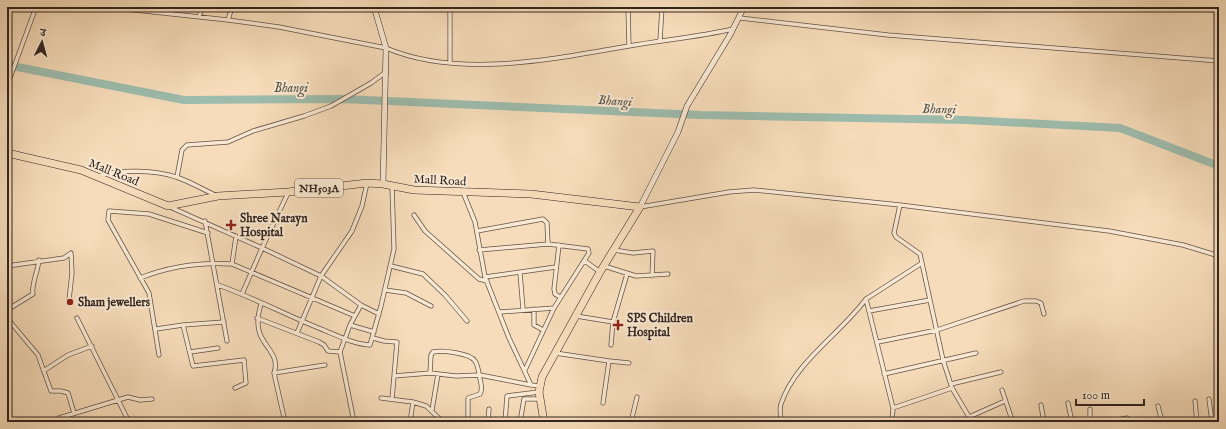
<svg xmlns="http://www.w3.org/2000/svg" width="1226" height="429" viewBox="0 0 1226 429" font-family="'IM FELL English','Noto Serif Devanagari',serif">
	<rect width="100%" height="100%" fill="#f6dcba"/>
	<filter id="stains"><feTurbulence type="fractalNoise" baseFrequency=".005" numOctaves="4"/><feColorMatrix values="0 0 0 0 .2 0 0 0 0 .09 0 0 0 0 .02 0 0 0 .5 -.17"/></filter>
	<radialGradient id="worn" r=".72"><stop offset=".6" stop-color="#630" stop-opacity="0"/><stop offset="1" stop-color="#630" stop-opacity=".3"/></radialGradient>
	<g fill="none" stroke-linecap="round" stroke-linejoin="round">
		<path stroke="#9dbcad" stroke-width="8" d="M7,65L184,100L343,99L700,115L966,120L1120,128L1219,166"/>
		<g stroke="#635346" stroke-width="5">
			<path id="street" d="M107,7L228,20L279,27L386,48C459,79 553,59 629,46C663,40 699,37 733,29
				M628,7L629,46
				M199,17L202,7
				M740,18L888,35L1219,61
				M228,20L232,7
				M660,41L662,7
				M450,63V12L453,7
				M7,86L36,7
				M98,176C119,169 155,170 176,177C189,181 202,189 215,195
				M177,177L182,150L187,145L228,142L253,131L304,116L331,106L371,83L386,72
				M463,192L475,222L485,277L509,338L531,385L539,386
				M900,205L894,233L896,237L920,254L943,360L952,388L972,422
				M170,207L262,248L288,193
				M640,207L729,192L754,190L900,205L1109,231L1183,245L1219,256
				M414,215L425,231L479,279L487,281
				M205,221L227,341
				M477,231L543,219L547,223L548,244
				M236,236L232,264L355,316
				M559,245L554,289L555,294L560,297
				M479,250L548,244L588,249L589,253L554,308
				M614,250L633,253L653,251L652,276
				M585,261L600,272
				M7,266L64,258L71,253L72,273L69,300
				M391,266L423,274L445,295L467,321
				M604,266L636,276L668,274
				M520,273L523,309
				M485,277L556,267
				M140,278C168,267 201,262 232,264
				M218,285C255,298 290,317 326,331C340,337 355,344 370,345L381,306L394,249L392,186
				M385,290L406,293L431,306
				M242,294L262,248L321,276L361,305L350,325L340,352L354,422
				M866,299L922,263
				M261,304C258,314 256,324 260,334C266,349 280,356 274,373
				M361,305L379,314
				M534,309V325L543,330
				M7,310L33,294C31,285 38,271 39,260
				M869,311L930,300
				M500,312L554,308L525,370
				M576,316L613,322
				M7,318L38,355L51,391H61L68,393L74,413
				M77,318L129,422
				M257,318L319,342L324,345L328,351L340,352
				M183,325L224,322
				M350,325L374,332
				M156,329L183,325L193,366L244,360L246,383L235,388
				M297,333L321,276L352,231L362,206L367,183
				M373,338L384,341L397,342L392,399
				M878,342L937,330L1024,301H1036L1041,303L1044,314
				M611,345L613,322L627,274
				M190,352L218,348
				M555,353L609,361L603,403
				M159,355L149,293L108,220L109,211L149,214L208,233
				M609,361L629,363
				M45,370L68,355L92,346
				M884,374L976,353
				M394,376L430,373
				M951,384L1001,372
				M1002,390L1012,420
				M381,398L413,402L426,406L443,422
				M1209,399L1212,422
				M1195,401L1197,422
				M1068,403L1072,422
				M1041,405L1044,422
				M1158,406L1162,422
				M1090,409V422
				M432,410L438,374
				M969,417L1005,401
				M56,422L59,418L128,397L140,400L152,399
				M284,422H332
				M285,422L274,373L325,365
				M410,422L413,402
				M468,422V398L480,394C483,389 481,384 480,379C479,373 478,365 475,361C470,353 442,350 433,352L431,355L430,373L456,376L480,375L531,385
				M488,422L489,409
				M505,422L507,396L539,392
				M520,422L524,399H540
				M631,422L637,397
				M781,422C781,416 779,409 781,404C794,363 841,333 866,299L893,408L952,388
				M892,422L893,408
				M1108,422L1127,418L1131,422"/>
		</g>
		<g stroke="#322520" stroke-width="6">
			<path id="secondary" d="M374,7L386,48L383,184
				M640,207L678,132L687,106L730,35L744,7"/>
		</g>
		<g stroke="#322520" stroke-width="8">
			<path id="highway" d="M7,153L81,170L168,206L218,196L288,192L367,183L383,184L414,190L531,194L640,207L600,272L542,377L539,392L544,422"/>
		</g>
		<use href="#street" stroke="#f9e8d2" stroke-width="3.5"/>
		<use href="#secondary" stroke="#f9e8d2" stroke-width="5"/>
		<use href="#highway" stroke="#f6dcba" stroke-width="7"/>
	</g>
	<g fill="#8f2418" stroke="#f9e8d2" stroke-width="1.5">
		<path d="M229 219h4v4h4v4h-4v4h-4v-4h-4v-4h4z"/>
		<circle cx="70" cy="302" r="4"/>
		<path d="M616 319h4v4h4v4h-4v4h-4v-4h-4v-4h4z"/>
	</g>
	<g text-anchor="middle" stroke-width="4" stroke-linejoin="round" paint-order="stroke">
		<rect fill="#f9e8d2" stroke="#6e6055" stroke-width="1" x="295" y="179" width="48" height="18" rx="3"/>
		<g font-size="11" font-weight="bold" fill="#322520">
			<text x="319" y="192">NH503A</text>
		</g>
		<g font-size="12" fill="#322520" stroke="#f9e8d2">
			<text transform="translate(114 172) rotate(22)" y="4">Mall Road</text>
			<text transform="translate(440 180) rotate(3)" y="4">Mall Road</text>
		</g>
		<g font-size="12" font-weight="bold" fill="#322520" stroke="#f9e8d2" text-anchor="start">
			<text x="240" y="222">Shree Narayn<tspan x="240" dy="14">Hospital</tspan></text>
			<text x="78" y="306">Sham jewellers</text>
			<text x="627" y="322">SPS Children<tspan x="627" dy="14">Hospital</tspan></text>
		</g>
		<g font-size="13" font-style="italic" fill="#52524a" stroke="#f9e8d2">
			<text x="291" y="92">Bhangi</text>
			<text transform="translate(615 100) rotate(3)" y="5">Bhangi</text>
			<text transform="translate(939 108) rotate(1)" y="5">Bhangi</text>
		</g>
	</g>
	<rect width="1226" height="429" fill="none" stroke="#f6dcba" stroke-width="24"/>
	<rect x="8" y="8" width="1210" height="413" fill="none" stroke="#322520" stroke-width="2"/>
	<rect x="12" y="12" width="1202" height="405" fill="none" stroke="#322520"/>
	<g transform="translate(42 42) rotate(6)" stroke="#f9e8d2" stroke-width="3" paint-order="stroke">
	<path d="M0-3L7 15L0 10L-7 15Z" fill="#322520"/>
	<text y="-6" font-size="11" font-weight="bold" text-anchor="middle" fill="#322520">उ</text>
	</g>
	<path d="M1076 399v6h68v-6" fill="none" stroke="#322520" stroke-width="2"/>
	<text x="1082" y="399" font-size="12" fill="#322520" stroke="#f9e8d2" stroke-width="3" paint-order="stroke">100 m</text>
	<rect width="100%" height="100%" filter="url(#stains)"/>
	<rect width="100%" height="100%" fill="url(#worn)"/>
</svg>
